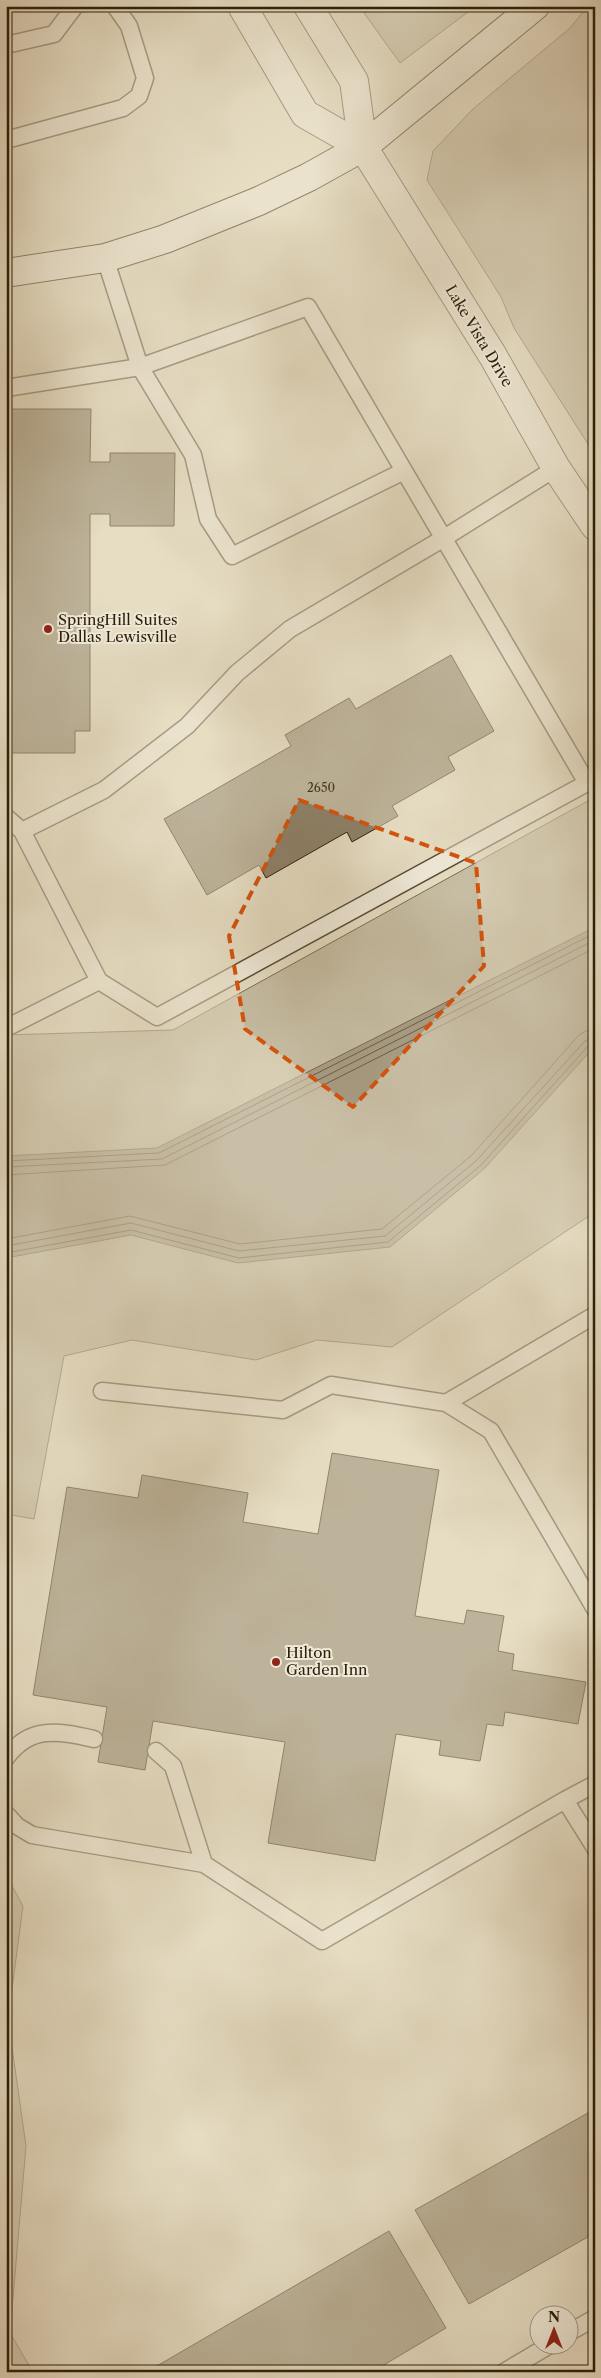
<svg xmlns="http://www.w3.org/2000/svg" width="601" height="2378" viewBox="0 0 601 2378" font-family="'Libre Caslon Text',serif">
	<rect width="100%" height="100%" fill="#e6ddc3"/>
	<filter id="stains"><feTurbulence type="fractalNoise" baseFrequency=".004" numOctaves="4"/><feColorMatrix values="0 0 0 0 .2 0 0 0 0 .09 0 0 0 0 .02 0 0 0 .5 -.17"/></filter>
	<radialGradient id="worn" r=".72"><stop offset=".6" stop-color="#630" stop-opacity="0"/><stop offset="1" stop-color="#630" stop-opacity=".3"/></radialGradient>
	<path fill="#c6bda3" stroke="#796e56" d="M359,6H476L400,63Z
		M588,6H595V455L514,328L501,297L427,180L433,151L473,109L570,28Z
		M595,797V1212L392,1347L317,1340L256,1360L132,1340L64,1356L34,1519L6,1514V1035L173,1030Z
		M6,1875L23,1906L8,2019L26,2146L10,2333L33,2372H6Z"/>
	<path fill="#a79c83" stroke="#766a52" d="M595,927V1046L484,1169L390,1247L238,1263L131,1235L6,1258V1156L157,1148Z"/>
	<g fill="none" stroke-linecap="round" stroke-linejoin="round">
		<path stroke="#6a5d46" stroke-width="1" d="M6,1161L159,1153L595,933
			M6,1167L162,1159L595,940
			M6,1175L165,1165L595,948
			M6,1239L130,1216L240,1244L382,1229L471,1156L579,1035L586,1031L595,1029
			M6,1246L131,1223L239,1251L385,1236L476,1161L585,1041L595,1037
			M6,1253L131,1230L239,1258L388,1242L481,1165L589,1045L595,1043"/>
	</g>
	<path fill="#8d8169" stroke="#2c1e08" d="M6,409H91L90,462H110V453H175L174,526H110V514H90V731H75V753H6Z
		M451,655L494,731L448,757L455,770L392,806L398,816L352,842L347,832L266,878L259,865L207,895L164,819L291,746L285,735L349,698L356,709Z
		M332,1453L439,1470L415,1616L464,1624L467,1610L504,1616L498,1651L514,1654L512,1670L586,1682L578,1724L505,1712L503,1726L487,1724L480,1761L439,1755L441,1741L396,1734L375,1861L268,1843L285,1742L153,1721L145,1770L98,1762L107,1707L33,1695L67,1487L138,1498L142,1475L248,1493L243,1522L318,1534Z
		M595,2109V2233L469,2304L415,2210Z
		M389,2231L446,2328L372,2372L150,2370Z"/>
	<g fill="none" stroke-linecap="round" stroke-linejoin="round">
		<g stroke="#5a4e37" stroke-width="19">
			<path id="service" d="M6,45L54,34L75,6
				M6,140L123,108L139,96L145,78L129,26L115,6
				M105,258L140,367L193,455L208,519L232,556L404,471
				M6,388L140,367L308,307L587,783L157,1017L99,981L12,1025L6,1024
				M6,817L22,831L104,790L187,726L237,673L290,629L444,538L556,468
				M22,831L99,981
				M102,1391L283,1410L331,1385L446,1403L491,1431L595,1609
				M446,1403L595,1315
				M6,1758C30,1725 58,1731 94,1739
				M595,1784L565,1800L595,1848
				M6,1814L17,1826L32,1835L204,1864L173,1766L156,1751
				M204,1864L322,1941L565,1800
				M568,2333L595,2318
				M504,2372L548,2346"/>
		</g>
		<g stroke="#5a4e37" stroke-width="30">
			<path id="minor" d="M242,6L305,114L363,147
				M308,6L354,81L363,147"/>
		</g>
		<g stroke="#5a4e37" stroke-width="30">
			<path id="tertiary" d="M363,147L493,356L556,468L595,526"/>
		</g>
		<g stroke="#2c1e08" stroke-width="30">
			<path id="secondary" d="M6,273L105,258L165,239L259,201L309,177L363,147L535,6"/>
		</g>
		<use href="#service" stroke="#efe9d8" stroke-width="16"/>
		<use href="#minor" stroke="#efe9d8" stroke-width="28"/>
		<use href="#tertiary" stroke="#efe9d8" stroke-width="28"/>
		<use href="#secondary" stroke="#efe9d8" stroke-width="28"/>
	</g>
	<path d="M0 0H601V2378H0ZM299,800L476,863L484,966L353,1107L245,1029L229,936Z" fill="#e6ddc3" fill-opacity=".55" fill-rule="evenodd"/>
	<path fill="none" stroke="#d5530c" stroke-width="4" stroke-dasharray="10 6" stroke-linejoin="round" d="M299,800L476,863L484,966L353,1107L245,1029L229,936Z"/>
	<g fill="#8f2418" stroke="#efe9d8" stroke-width="2">
		<circle cx="48" cy="629" r="5"/>
		<circle cx="276" cy="1662" r="5"/>
	</g>
	<g text-anchor="middle" stroke-width="4" stroke-linejoin="round" paint-order="stroke">
		<g font-size="12" fill="#443720">
			<text x="321" y="792">2650</text>
		</g>
		<g font-size="15" fill="#2c1e08" stroke="#efe9d8">
			<text transform="translate(479 336) rotate(59)" y="5">Lake Vista Drive</text>
		</g>
		<g font-size="15" fill="#2c1e08" stroke="#efe9d8" text-anchor="start">
			<text x="58" y="625">SpringHill Suites<tspan x="58" dy="17">Dallas Lewisville</tspan></text>
			<text x="286" y="1658">Hilton<tspan x="286" dy="17">Garden Inn</tspan></text>
		</g>
	</g>
	<rect width="601" height="2378" fill="none" stroke="#e6ddc3" stroke-width="25"/>
	<rect x="8" y="8" width="586" height="2363" fill="none" stroke="#2c1e08" stroke-width="2.5"/>
	<rect x="12" y="12" width="576" height="2353" fill="none" stroke="#2c1e08"/>
	<g transform="translate(554 2330)"><circle r="24" fill="#efe9d8" stroke="#a19885"/>
	<path d="M0-4L9 19L0 12L-9 19Z" fill="#8f2418"/>
	<text y="-8" font-size="14" font-weight="bold" text-anchor="middle" fill="#2c1e08">N</text>
	</g>
	<rect width="100%" height="100%" filter="url(#stains)"/>
	<rect width="100%" height="100%" fill="url(#worn)"/>
</svg>
